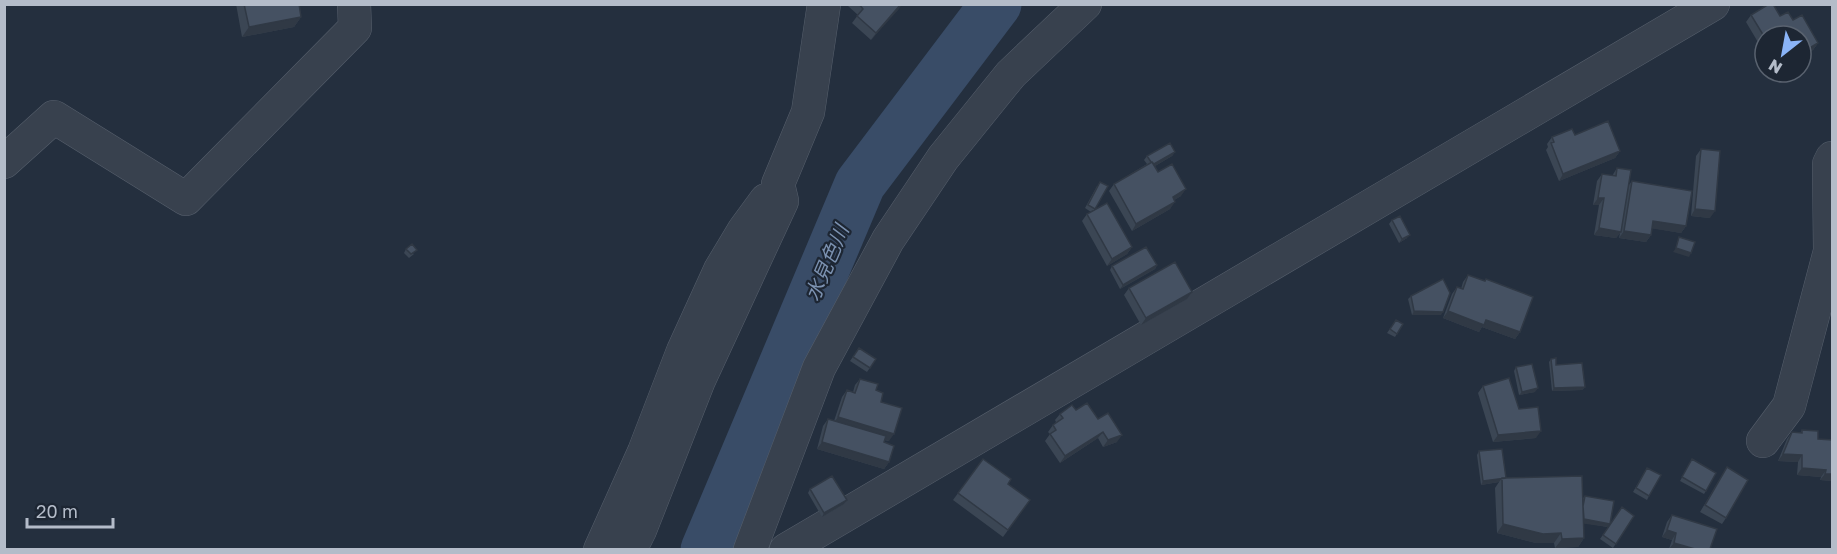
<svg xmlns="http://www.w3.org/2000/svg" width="1837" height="554" viewBox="0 0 1837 554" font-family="'Golos Text','Noto Sans JP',sans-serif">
	<rect width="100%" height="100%" fill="#242f3e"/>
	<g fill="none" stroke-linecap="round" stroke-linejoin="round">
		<path stroke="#394c67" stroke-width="51" d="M706,550L860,184L996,4"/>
		<g stroke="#565f6c" stroke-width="34">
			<path id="minor" d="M4,162L54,117L186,199L355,28L354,4
				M1763,441L1789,406L1830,251L1829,164L1832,158
				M600,550L644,452L683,351L720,270L744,230L766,200
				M630,550L640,530L699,380L782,201L778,184L808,112L824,4
				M750,550L819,368L888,240L943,158L1011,74L1085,4
				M786,550L1713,4"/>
		</g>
		<use href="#minor" stroke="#38414e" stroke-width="33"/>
	</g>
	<path fill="#3b4654" d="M236,4H299L301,17L294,27L242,37Z
		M850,4H902L871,40L852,23L858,15L848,6Z
		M1751,15L1780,16L1793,20L1818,43L1813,50L1801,57V36H1765V54L1746,22Z
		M1575,135L1620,151L1615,158L1559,181L1546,150L1548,147L1547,144L1552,137Z
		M1701,149L1710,218L1691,216L1696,156Z
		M1175,152L1172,156L1155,166L1158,172L1181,196L1174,200L1170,209L1132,231L1109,191L1114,184L1147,164L1144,160L1147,156Z
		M1617,168L1628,186L1632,181L1686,226L1681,233L1652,228L1651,235L1646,242L1619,238L1620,233L1616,238L1594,235L1599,205H1593L1597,181L1602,174L1612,176Z
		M1097,186H1108L1094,210L1132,247L1127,254L1107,266L1082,221L1087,214L1091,212L1085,208Z
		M1392,220L1407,238L1399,243L1389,224Z
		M406,249L414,254L409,258L404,253Z
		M1157,265L1155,269L1120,289L1110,270L1112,266Z
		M1468,275L1484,281L1486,279L1520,332L1515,339L1482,327L1479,332L1443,318L1452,294L1457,287L1461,289L1463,282Z
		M1129,288L1187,299L1141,325L1124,295Z
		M1411,296L1441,315H1412L1408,299Z
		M1396,320L1403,324L1395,337L1387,333Z
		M859,348L876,359L867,372L850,361Z
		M1551,359L1556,365L1585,387L1582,390L1552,391L1549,362Z
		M1516,367L1535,392L1519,395L1514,371Z
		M860,379L876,390L881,402L889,441L884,440V442L889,462L884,469L817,449L823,426L828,419L834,421L842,397L847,390L853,392L855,385Z
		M1483,386L1519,409L1536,438L1493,442L1478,393Z
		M1076,410L1098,419L1117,442L1103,447L1098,438L1060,463L1045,441L1050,434L1048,432L1053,425L1056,422L1055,420L1060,414Z
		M1802,430L1818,439L1833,440V481L1820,480L1821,477L1797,475L1798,462L1778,461L1787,439L1792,432L1800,433Z
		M1479,451L1505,478L1583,498L1585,496L1608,527L1584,523V538L1578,547L1555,548L1554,543H1536L1497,533L1495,488L1499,482L1481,485L1477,455Z
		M983,459L1008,484L1030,500L1003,537L953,500Z
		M1692,459L1706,491L1704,494L1680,481Z
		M1727,467L1726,518L1722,524L1700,512Z
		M1645,471L1649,496L1647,500L1633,492Z
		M810,489L847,500L844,504L822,517L808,493Z
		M1622,507L1634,516L1613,548L1600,539Z
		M1672,515L1710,549H1669L1672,540L1662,537L1667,522Z"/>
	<path fill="#303945" d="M902,4L899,9L871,40L876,33Z
		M301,17L294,27L242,37L249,27Z
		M1818,43L1813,50L1801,57V53Z
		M1620,151L1615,158L1559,181L1563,174Z
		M1175,152L1172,156L1150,169L1153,165Z
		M1186,189L1181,196L1168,204L1173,197Z
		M1598,198H1604L1599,205H1593Z
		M1175,202L1170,209L1132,231L1136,224Z
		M1695,209L1715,211L1710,218L1691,216Z
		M1653,221L1686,226L1681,233L1649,228Z
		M1599,228L1621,232L1616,238L1594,235Z
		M1624,231L1651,235L1646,242L1619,238Z
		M1410,235L1407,238L1399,243L1402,239Z
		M1132,247L1127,254L1107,266L1112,259Z
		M1676,248L1691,253L1689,257L1673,252Z
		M1157,265L1155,269L1120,289L1123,285Z
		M1192,292L1187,299L1141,325L1146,318Z
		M1414,311L1443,312L1441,315H1412Z
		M1448,311L1486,320L1520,332L1515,339L1482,327L1479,332L1443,318Z
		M1585,387L1582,390L1552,391L1554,388Z
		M1538,388L1535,392L1519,395L1522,392Z
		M838,417L894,434L889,441L833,424Z
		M1541,431L1536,438L1493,442L1498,435Z
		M1103,432L1098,438L1060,463L1065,456Z
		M1122,435L1117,442L1103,447L1108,440Z
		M822,442L889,462L884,469L817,449Z
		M1783,454L1802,455L1798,462L1778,461Z
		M1802,468L1826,470L1821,477L1797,475Z
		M1825,474H1833V481L1820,480Z
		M1502,478L1499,482L1481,485L1483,481Z
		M847,500L844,504L822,517L824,513Z
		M1581,519L1610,524L1608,527L1579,523Z
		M1503,524L1561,533L1554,543H1536L1497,533Z
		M1667,530L1676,533L1672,540L1662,537Z
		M1584,538L1578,547L1555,548L1562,539Z
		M1674,543L1695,549H1669Z"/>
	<path fill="#455162" stroke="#303945" stroke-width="1.5" d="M244,4H299L301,17L249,27Z
		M859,4H901L876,33L857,16L863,9Z
		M1769,4H1773L1780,16L1788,12L1793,20L1802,15L1818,43L1801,53V36H1765V38L1751,15Z
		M1608,121L1620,151L1563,174L1551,143L1554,142L1552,137L1572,129L1575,135Z
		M1170,143L1175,152L1154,164L1152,162H1151L1147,156Z
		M1701,149L1720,151L1715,211L1695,209Z
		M1152,162L1158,172L1172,164L1186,189L1173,197L1175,202L1136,224L1114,184Z
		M1617,168L1631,170L1621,232L1599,228L1604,198H1598L1602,174L1616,176Z
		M1632,181L1692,191L1686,226L1653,221L1651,235L1624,231Z
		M1100,182L1108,186L1095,209L1088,205Z
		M1107,203L1132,247L1112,259L1087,214Z
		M1400,216L1410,235L1402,239L1392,220Z
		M1679,237L1695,242L1691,253L1676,248Z
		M412,244L417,250L411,254L406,249Z
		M1146,247L1157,265L1123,285L1112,266Z
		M1175,262L1192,292L1146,318L1129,288Z
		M1468,275L1485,281L1486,279L1533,297L1520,332L1486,320L1484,325L1448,311L1457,287L1463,289Z
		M1443,279L1450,293L1443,312L1414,311L1411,296Z
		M1396,320L1403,324L1397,334L1390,329Z
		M859,348L876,359L870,368L853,357Z
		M1556,358V365L1582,363L1585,387L1554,388L1551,359Z
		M1532,364L1538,388L1522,392L1516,367Z
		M1509,378L1519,409L1538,407L1541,431L1498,435L1483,386Z
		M860,379L878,384L876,390L883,393L881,402L902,408L894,434L838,417L847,390L855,393Z
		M1087,403L1098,419L1108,413L1122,435L1108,440L1103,432L1065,456L1050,434L1056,430L1053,425L1063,418L1060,414L1072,405L1076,410Z
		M828,419L886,436L884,442L894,446L889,462L822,442Z
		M1802,430L1818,431V439L1833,440V474H1825L1826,470L1802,468V455L1783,454L1792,432L1802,433Z
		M1502,449L1506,478L1483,481L1479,451Z
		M983,459L1011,479L1008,484L1030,500L1008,530L958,493Z
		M1692,459L1716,473L1706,491L1682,477Z
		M1727,467L1748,480L1726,518L1705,505Z
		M1647,468L1661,475L1649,496L1636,488Z
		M832,476L847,500L824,513L810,489Z
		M1582,476L1584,538L1562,539L1561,533L1543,534L1503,524L1502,478Z
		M1585,496L1614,501L1610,524L1584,519L1583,506Z
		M1622,507L1634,516L1616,544L1603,535Z
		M1672,515L1717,529L1710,549H1695L1674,543L1676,533L1667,530Z"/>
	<g text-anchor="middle" stroke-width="4.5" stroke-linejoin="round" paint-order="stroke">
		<g font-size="20" font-style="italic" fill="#7c92b1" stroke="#1d2633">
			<text transform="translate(827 263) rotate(-67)" y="7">水見色川</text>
		</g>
	</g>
	<rect width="1837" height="554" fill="none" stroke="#b4bcc9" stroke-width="12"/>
	<g transform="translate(1783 54) rotate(211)"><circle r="28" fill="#1d2633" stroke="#59626f" stroke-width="1.5"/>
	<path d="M0-4.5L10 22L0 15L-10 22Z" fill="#8ab4f8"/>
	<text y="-9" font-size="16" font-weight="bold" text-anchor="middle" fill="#b4bcc9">N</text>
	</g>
	<path d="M27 518v9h86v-9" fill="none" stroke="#b4bcc9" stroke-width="3"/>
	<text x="36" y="518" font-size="18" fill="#b4bcc9" stroke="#1d2633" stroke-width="4.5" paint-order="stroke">20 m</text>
</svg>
